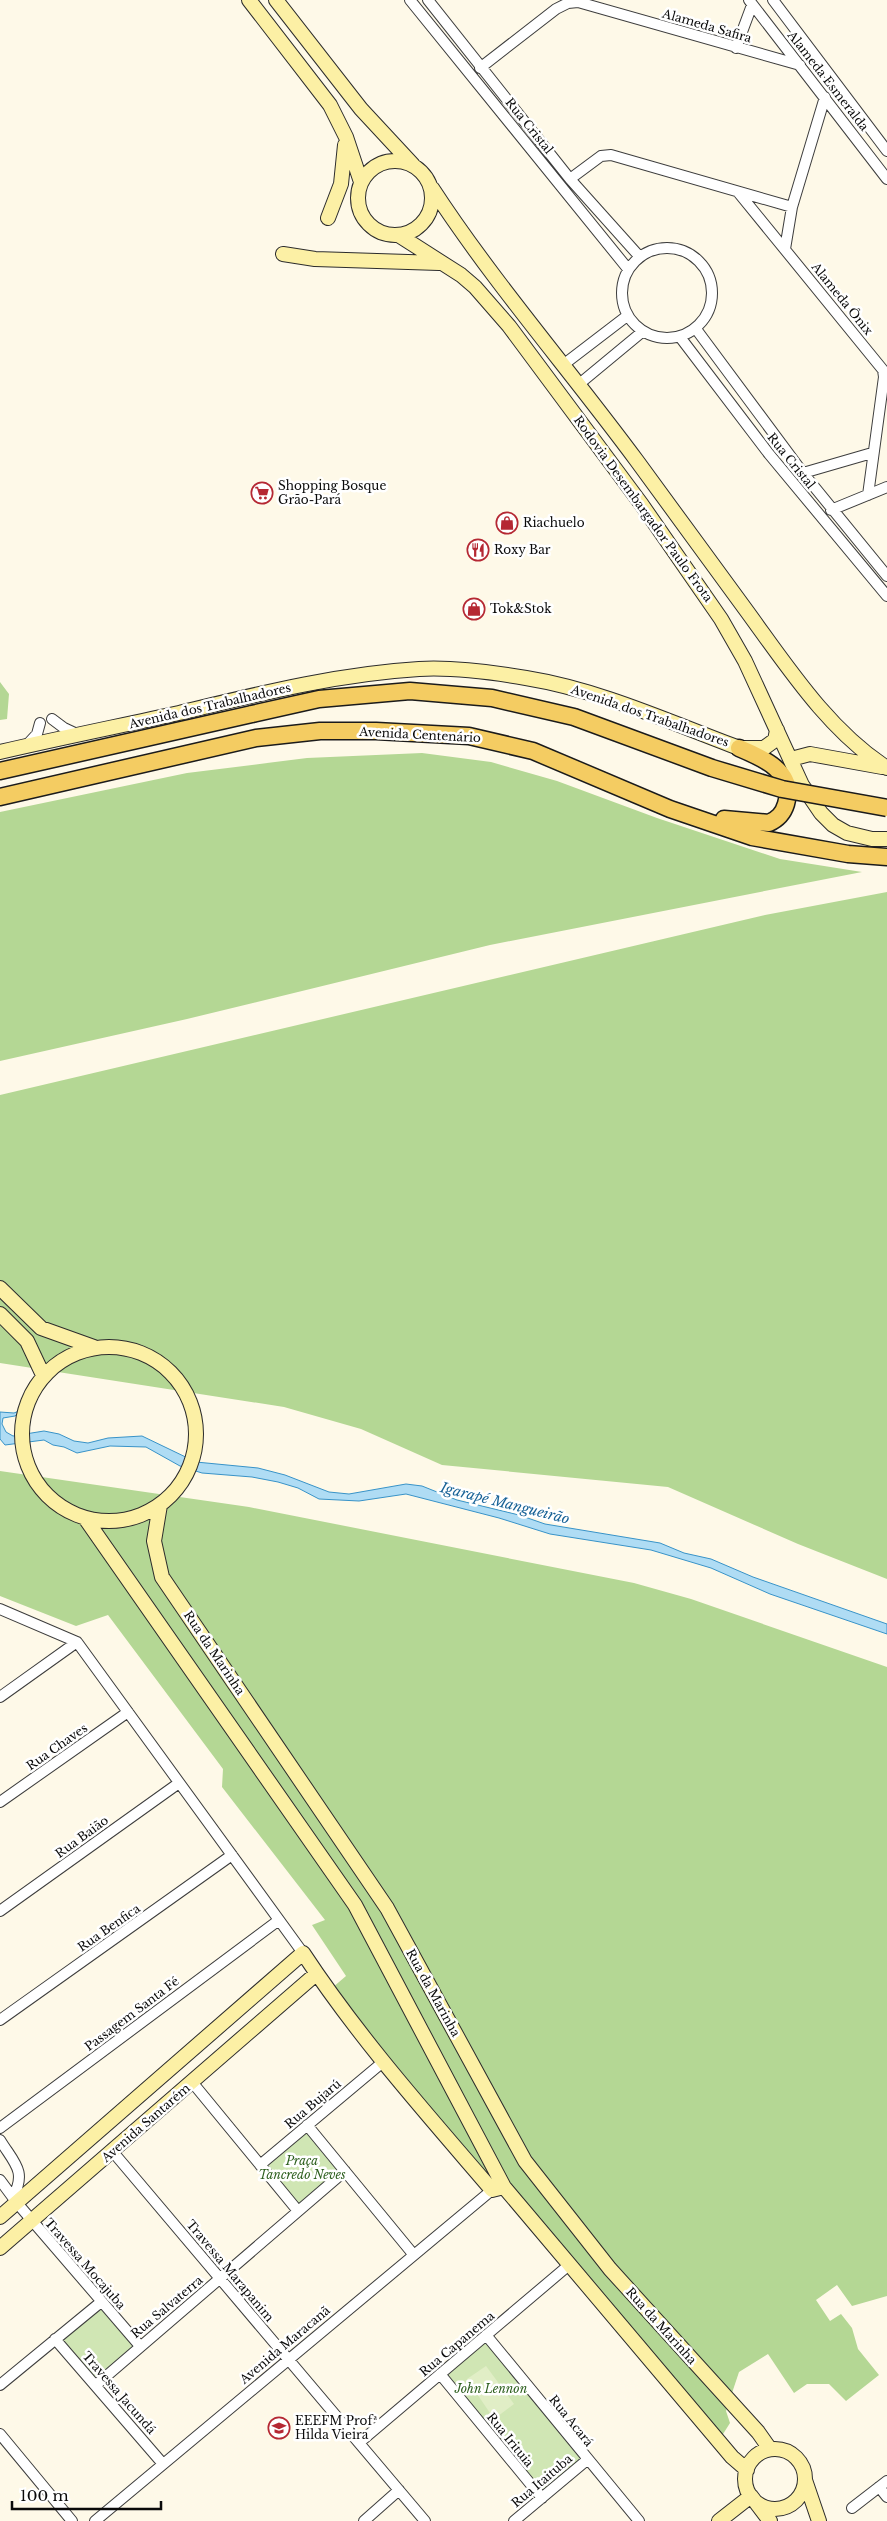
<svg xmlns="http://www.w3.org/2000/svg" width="887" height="2521" viewBox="0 0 887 2521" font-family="'Libre Baskerville',serif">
	<rect width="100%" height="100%" fill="#fef9e8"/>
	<path fill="#d0e6b4" d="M307,2125L345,2171L298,2211L260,2165Z
		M101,2302L140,2346L96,2385L55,2339Z
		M486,2335L587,2460L542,2498L440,2374Z"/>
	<path fill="#b4d794" d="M0,682L9,694L7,719L0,720Z
		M422,753L491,762L557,781L657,818L780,859L862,872L490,945L187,1019L0,1061V812L187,773L307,758Z
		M887,892V1579L798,1544L668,1487L442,1465L361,1429L284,1407L0,1363V1095L765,915Z
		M0,1471L249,1507L634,1583L691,1599L887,1667V2296L852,2306L837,2285L816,2300L830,2321L841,2314L852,2328L858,2349L879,2375L846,2401L829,2384H807L794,2393L768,2354L739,2372L726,2411L730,2423L718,2442L496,2187L332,1988L346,1976L312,1925L325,1920L222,1787L223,1769L108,1615L76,1626L0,1596Z"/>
	<path fill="#e1eec6" d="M486,2366L514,2404L494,2419L467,2379Z"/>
	<path fill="#afdcf4" stroke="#3893c8" d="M24,1409L15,1416L3,1418L2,1424L6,1432L13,1436L44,1431L59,1434L74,1441L88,1443L108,1438L142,1436L196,1462L258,1468L285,1475L329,1492L349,1494L406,1484L422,1486L457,1500L519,1515L545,1524L660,1543L684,1553L711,1559L753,1577L887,1624V1634L770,1594L711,1568L651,1550L550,1534L499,1518L406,1494L359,1501L319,1499L298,1488L278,1482L252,1477L202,1473L180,1466L146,1447L110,1446L77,1453L64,1447L53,1445L44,1440L5,1445L0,1439V1412L14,1413Z"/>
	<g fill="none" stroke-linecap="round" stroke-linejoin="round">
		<g stroke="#3d3d3d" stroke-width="12">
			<path id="street" d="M410,0L628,269
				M428,0L570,179L639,256
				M749,0L887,179
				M773,0L887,151
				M736,48L752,5
				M480,68L556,9L568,3L578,2L800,65
				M570,179L601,156L611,155L792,207
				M738,192L883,370L884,377L868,495
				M622 293a45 45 0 1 1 90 0a45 45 0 1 1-90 0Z
				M785,249L792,207L825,97
				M696,329L803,473L887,576
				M680,337L769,454L887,596
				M563,365L627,316
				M578,385L642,332
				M803,473L872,453
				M831,510L887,487
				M52,719L64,728L79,735
				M26,746L37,734L40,723
				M0,1609L77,1642
				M77,1642L303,1953
				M0,1697L77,1642
				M0,1802L128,1712
				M0,1911L179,1783
				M0,2020L232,1855
				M192,2082L298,2211
				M307,2125L413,2254
				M0,2128L279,1920
				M0,2140C14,2163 27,2171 13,2197
				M113,2152L425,2521
				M260,2165L383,2062
				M0,2180L17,2203L140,2346
				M486,2335L639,2521
				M55,2339L163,2464
				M440,2374L542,2498
				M0,2385L101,2302
				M96,2385L345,2171
				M0,2434L72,2521
				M360,2442L569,2265
				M879,2487L887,2497
				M852,2508L887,2481
				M95,2521L492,2190
				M364,2521L399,2490
				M514,2521L587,2460"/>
		</g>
		<g stroke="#2c2c2c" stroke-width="16">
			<path id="secondary" d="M249,0L330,105L346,137L361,182
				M276,0L361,109L413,165
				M358 198a37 37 0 1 1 74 0a37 37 0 1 1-74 0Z
				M432,188C494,283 569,369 637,461C673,511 710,560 746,610C787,666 828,730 887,768
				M328,218L341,184L345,145
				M400,236L461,275L475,287L509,326L642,505L721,619L745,661L802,785L821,813L833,825L847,833L872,839H887
				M283,254L315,259L439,263
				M0,752C60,738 120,726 179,713C258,694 337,674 419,669C454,667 491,672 526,678C600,690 669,722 739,748H764L775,740L777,730
				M791,759L810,754L882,767
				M0,1288L41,1328L94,1347
				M0,1314L27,1341L43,1375
				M22 1434a87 87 0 1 1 174 0a87 87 0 1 1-174 0Z
				M160,1505L154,1541L162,1577L387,1908L525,2161L610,2269L758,2432L770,2449
				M85,1518L355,1905L504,2187L732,2457L747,2470
				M0,2217L303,1953C359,2038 426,2113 492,2190L504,2187
				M0,2248L316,1974
				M745 2479a30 30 0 1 1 60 0a30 30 0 1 1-60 0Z
				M805,2480L819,2521
				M719,2521L751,2496L770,2521"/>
		</g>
		<g stroke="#1b1b1b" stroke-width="19">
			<path id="primary" d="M0,771L252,714
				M0,797L256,738L320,731H376L469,736L533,751L670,809L752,837L848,854L887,857
				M724,819L769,823C778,819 783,814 786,804C796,772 763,758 739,748"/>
		</g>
		<use href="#street" stroke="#fff" stroke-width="10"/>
		<use href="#secondary" stroke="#fcf0a5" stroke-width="14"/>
		<use href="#primary" stroke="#f4cc62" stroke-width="16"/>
		<g stroke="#1b1b1b" stroke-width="19" stroke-linecap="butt">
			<path id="primary-bridge" d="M252,714L319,699L410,691L492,698L574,717L712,768L782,789L887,808"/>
		</g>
		<use href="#primary-bridge" stroke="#f4cc62" stroke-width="16"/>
	</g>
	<defs>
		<g id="supermarket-ring" transform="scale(1.125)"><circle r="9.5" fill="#fff" stroke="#b52833" stroke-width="1.5"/><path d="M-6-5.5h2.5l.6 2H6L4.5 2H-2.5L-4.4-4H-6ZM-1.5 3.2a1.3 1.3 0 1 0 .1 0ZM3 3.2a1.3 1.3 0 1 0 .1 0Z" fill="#b52833"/></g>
		<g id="shop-ring" transform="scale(1.125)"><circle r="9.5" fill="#fff" stroke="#b52833" stroke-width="1.5"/><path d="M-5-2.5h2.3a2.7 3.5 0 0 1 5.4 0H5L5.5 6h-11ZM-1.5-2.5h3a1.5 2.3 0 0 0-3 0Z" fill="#b52833"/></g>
		<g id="restaurant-ring" transform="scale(1.125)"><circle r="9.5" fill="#fff" stroke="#b52833" stroke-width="1.5"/><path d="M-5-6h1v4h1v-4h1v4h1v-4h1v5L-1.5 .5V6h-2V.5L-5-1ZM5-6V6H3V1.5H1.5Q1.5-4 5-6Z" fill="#b52833"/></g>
		<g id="school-ring" transform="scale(1.125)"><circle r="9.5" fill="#fff" stroke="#b52833" stroke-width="1.5"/><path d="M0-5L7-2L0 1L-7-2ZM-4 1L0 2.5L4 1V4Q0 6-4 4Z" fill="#b52833"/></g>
	</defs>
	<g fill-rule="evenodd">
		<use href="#supermarket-ring" x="262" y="493"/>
		<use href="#shop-ring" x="507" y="523"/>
		<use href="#restaurant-ring" x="478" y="550"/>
		<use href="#shop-ring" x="474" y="609"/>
		<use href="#school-ring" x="279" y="2428"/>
	</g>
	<g text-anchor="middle" stroke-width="5" stroke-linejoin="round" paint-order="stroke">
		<g font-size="12" fill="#0a0a0a" stroke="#fff">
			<text transform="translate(707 26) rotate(16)" y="4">Alameda Safira</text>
			<text transform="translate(828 81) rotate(52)" y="4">Alameda Esmeralda</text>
			<text transform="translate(529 126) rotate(51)" y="4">Rua Cristal</text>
			<text transform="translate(842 299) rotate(51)" y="4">Alameda Ônix</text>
			<text transform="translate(791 461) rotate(51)" y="4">Rua Cristal</text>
			<text transform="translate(643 509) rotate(54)" y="4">Rodovia Desembargador Paulo Frota</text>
			<text transform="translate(210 706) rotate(-13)" y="4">Avenida dos Trabalhadores</text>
			<text transform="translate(650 716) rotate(19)" y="4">Avenida dos Trabalhadores</text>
			<text transform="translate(420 735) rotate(3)" y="4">Avenida Centenário</text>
			<text transform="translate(214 1653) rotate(56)" y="4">Rua da Marinha</text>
			<text transform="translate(57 1747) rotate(-35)" y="4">Rua Chaves</text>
			<text transform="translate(82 1837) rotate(-36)" y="4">Rua Baião</text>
			<text transform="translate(109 1928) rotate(-35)" y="4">Rua Benfica</text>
			<text transform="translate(433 1993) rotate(61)" y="4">Rua da Marinha</text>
			<text transform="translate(132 2014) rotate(-37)" y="4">Passagem Santa Fé</text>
			<text transform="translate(313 2104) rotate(-40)" y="4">Rua Bujarú</text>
			<text transform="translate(146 2123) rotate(-41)" y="4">Avenida Santarém</text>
			<text transform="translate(85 2264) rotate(49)" y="4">Travessa Mocajuba</text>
			<text transform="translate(230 2271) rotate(50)" y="4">Travessa Marapanim</text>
			<text transform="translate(167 2307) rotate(-40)" y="4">Rua Salvaterra</text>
			<text transform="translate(661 2326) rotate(48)" y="4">Rua da Marinha</text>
			<text transform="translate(457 2344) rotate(-40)" y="4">Rua Capanema</text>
			<text transform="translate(285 2345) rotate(-40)" y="4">Avenida Maracanã</text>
			<text transform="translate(119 2393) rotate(49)" y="4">Travessa Jacundá</text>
			<text transform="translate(571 2421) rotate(51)" y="4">Rua Acará</text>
			<text transform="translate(510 2440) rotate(51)" y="4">Rua Irituia</text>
			<text transform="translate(542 2481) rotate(-40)" y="4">Rua Itaituba</text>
		</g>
		<g font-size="12" fill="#0a0a0a" stroke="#fff" text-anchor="start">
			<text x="278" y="490">Shopping Bosque<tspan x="278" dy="14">Grão-Pará</tspan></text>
			<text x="523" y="527">Riachuelo</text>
			<text x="494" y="554">Roxy Bar</text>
			<text x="490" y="613">Tok&amp;Stok</text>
			<text x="295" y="2425">EEEFM Profª<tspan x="295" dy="14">Hilda Vieira</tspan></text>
		</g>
		<g font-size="12" font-style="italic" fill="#2d5f1e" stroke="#fff">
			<text x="302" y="2165">Praça<tspan x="302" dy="14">Tancredo Neves</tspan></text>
			<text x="491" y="2393">John Lennon</text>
		</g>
		<g font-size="14" font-style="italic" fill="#196397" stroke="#fff">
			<text transform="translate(505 1503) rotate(14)" y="5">Igarapé Mangueirão</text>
		</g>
	</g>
	<path d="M12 2501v8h149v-8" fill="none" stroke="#0a0a0a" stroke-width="2.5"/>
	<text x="20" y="2501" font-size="15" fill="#0a0a0a" stroke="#ffffff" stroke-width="4" paint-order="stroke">100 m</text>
</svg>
